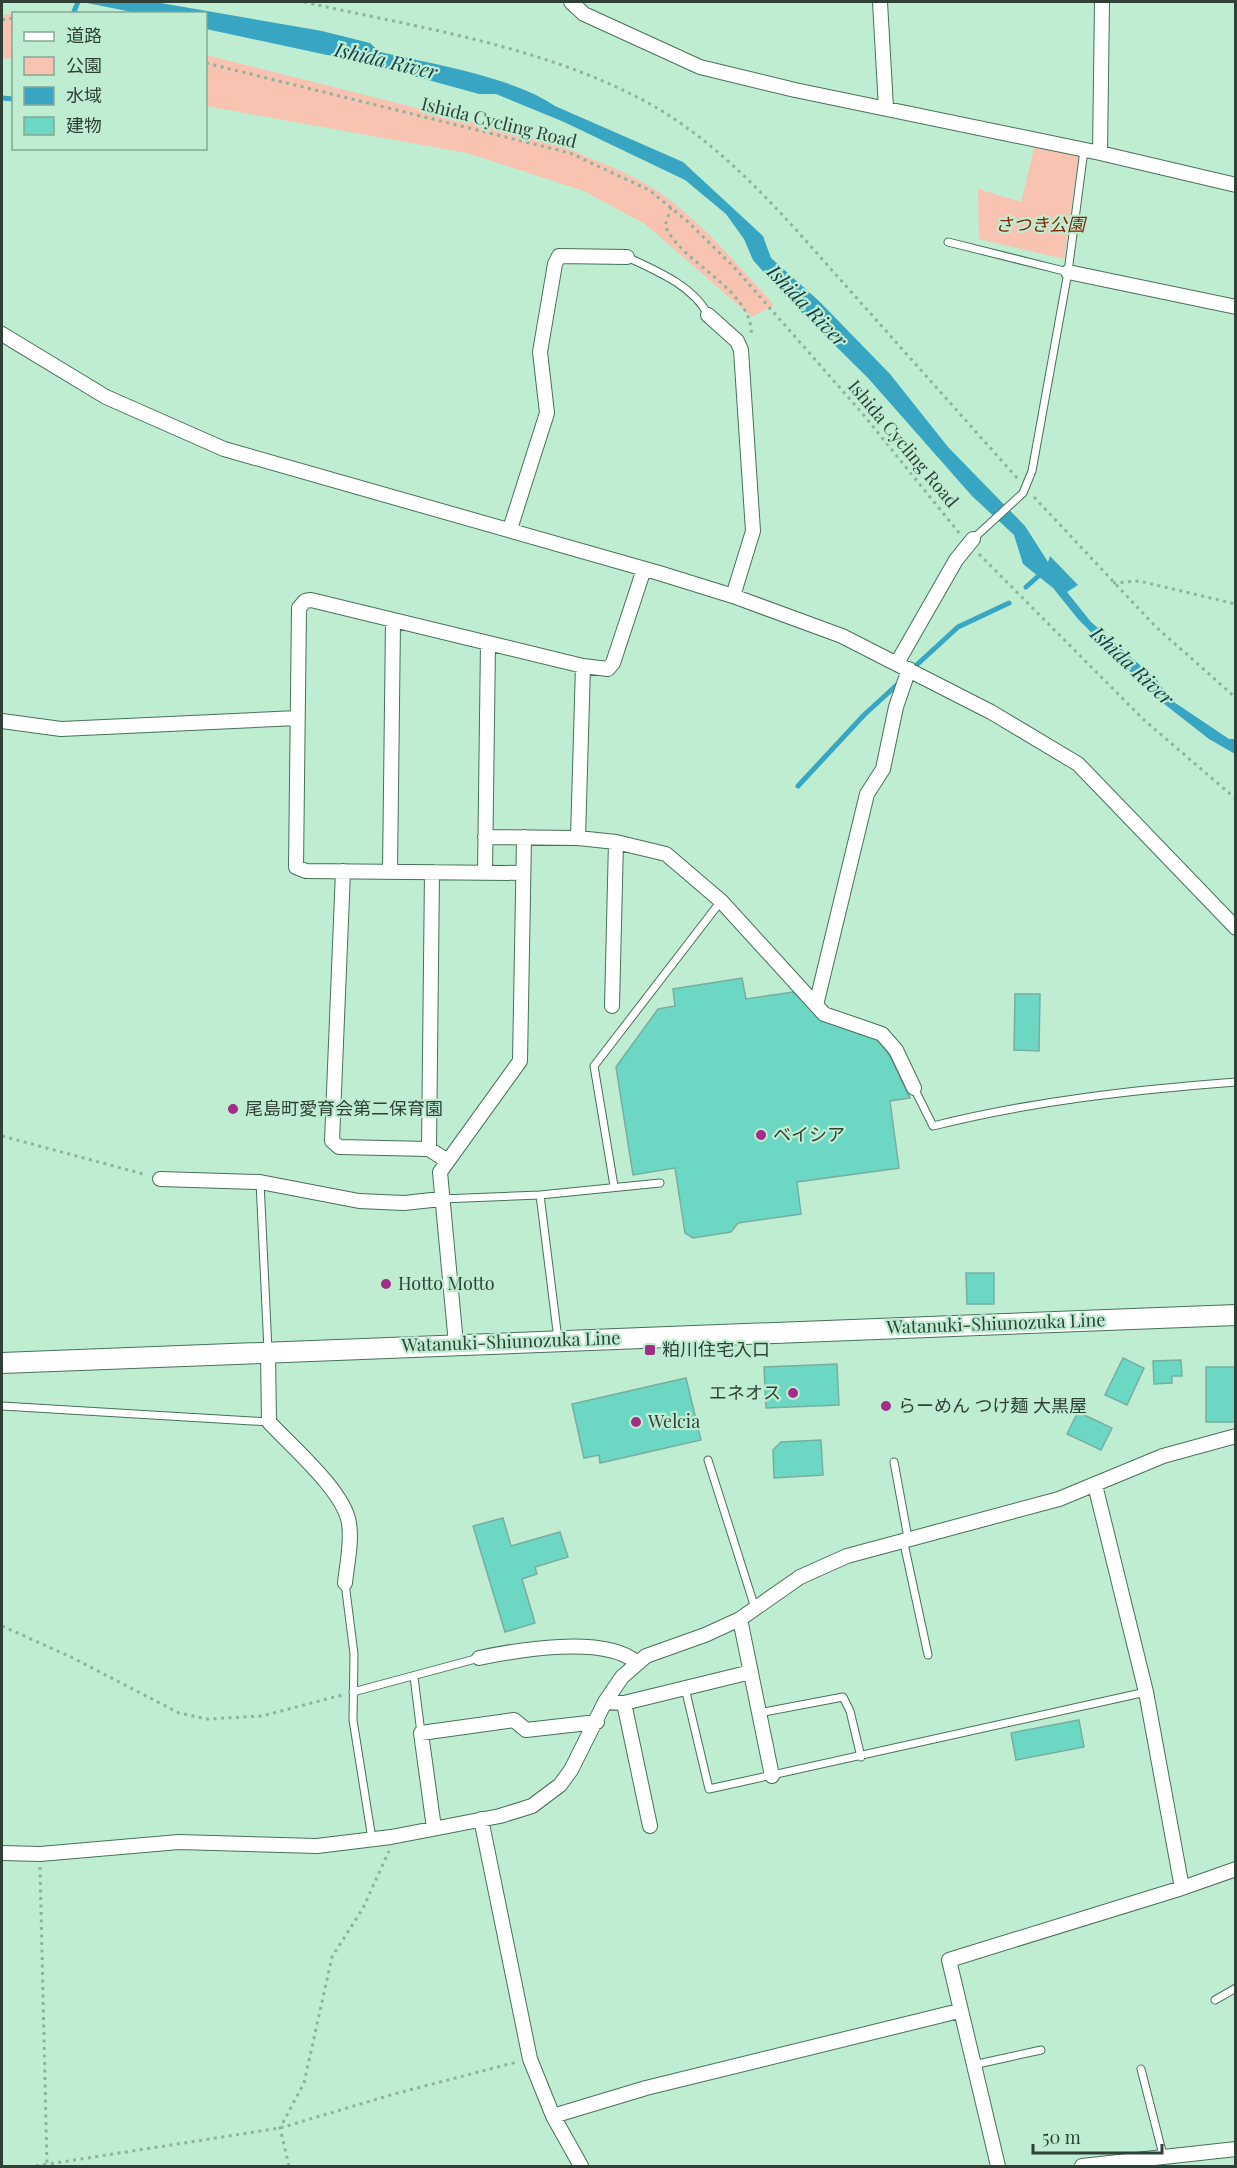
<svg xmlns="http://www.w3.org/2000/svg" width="1237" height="2168" viewBox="0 0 1237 2168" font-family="'Playfair Display','Noto Sans JP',serif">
	<rect width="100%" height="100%" fill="#bfedd2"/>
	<path fill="#f8c3b1" d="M13,14V59L2,58V15Z
		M206,55L552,142C586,157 625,170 656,190C701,221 738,265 774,305L752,317L645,224L584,191L467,153L206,106Z
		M1035,145L1079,154L1064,259L979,239L978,189L1021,202Z"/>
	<path fill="#38a6c2" d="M82,2H155L322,31L370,43L380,52C429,63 516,78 555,106L683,162L763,236L771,258L819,301L890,374L948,447L1025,526L1048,562L1050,556L1078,585L1067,592L1091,622L1157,680L1171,700L1229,739H1235V754L1209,739L1154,696L1078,619L1053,588L1023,564L1014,535L972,496L868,378L784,295L753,260L744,239L726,214L685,180L564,122L496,94H479L370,64L360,59L327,55L206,29V14L137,13Z"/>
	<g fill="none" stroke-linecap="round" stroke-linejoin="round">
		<path stroke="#38a6c2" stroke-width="5" d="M73,14L78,2
			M2,98L14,99
			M1026,587L1043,572
			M910,671L958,627L1009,603
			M798,786L864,715L900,682"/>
	</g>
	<path fill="#6cd8c3" stroke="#77aea2" stroke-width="1.5" d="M742,978L746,999L793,992L822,1020L877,1039L889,1055L910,1098L890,1101L899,1168L797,1182L801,1214L738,1223L731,1232L693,1238L685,1233L675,1168L633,1175L616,1067L658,1009L675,1006L673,989Z
		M1015,994H1040L1039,1051L1014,1050Z
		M966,1273H994V1304H967Z
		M1123,1358L1144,1368L1127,1405L1105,1395Z
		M1181,1360L1182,1376H1172V1383L1154,1384L1153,1361Z
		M837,1364L839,1405L766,1408L764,1367Z
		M1206,1367H1236V1422H1206Z
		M686,1378L701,1440L600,1463L599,1455L584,1458L572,1404Z
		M1078,1412L1112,1428L1101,1450L1067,1434Z
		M821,1440L823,1475L774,1478L773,1450L781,1442Z
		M503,1518L511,1546L560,1532L568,1557L535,1567L537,1574L522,1579L535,1623L505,1632L473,1526Z
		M1079,1720L1084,1747L1016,1760L1011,1733Z"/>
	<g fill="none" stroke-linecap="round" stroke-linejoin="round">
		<g stroke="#47715a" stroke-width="9">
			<path id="service" d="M948,242L1068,272
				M627,257C655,270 694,286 708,315
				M973,539L1023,493L1032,471L1068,272L1084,150
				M914,1088L933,1126C1032,1101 1133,1090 1236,1082
				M260,1182L268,1350
				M614,1186L594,1066L721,901
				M540,1195L558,1339
				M441,1199L540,1195L660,1183
				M2,1406L269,1422
				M708,1460L755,1608
				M894,1462L908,1538
				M903,1539L928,1655
				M345,1583L354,1654L353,1720L372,1839
				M414,1677L421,1733
				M685,1688L709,1789L1146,1692
				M353,1692L479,1658
				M759,1713L843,1697L850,1711L861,1757
				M1215,2000L1236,1988
				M973,2065L1041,2050
				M1141,2069L1163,2155"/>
		</g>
		<g stroke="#47715a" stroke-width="16">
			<path id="minor" d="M571,2L584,14L700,67L795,90L1100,153L1236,185
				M880,2L886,108
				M1100,153L1102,2
				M1068,272L1236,307
				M708,315L737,341L741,350L753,531L733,596
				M2,334L106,397L224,449L659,573L733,596L842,636L991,712L1078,764L1236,928
				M510,529L547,413L540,352L555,264L559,256L627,257
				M897,663L956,560L973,539
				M2,721L61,729L297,718
				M485,837L578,838L616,842L666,854L721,901L824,1014L882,1034L896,1050L914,1088
				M578,838L583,666
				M343,871L332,1141L339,1147L429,1149L446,1160
				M390,872L393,621
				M485,873L488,643
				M523,873L306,871L296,867L299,608L305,601L311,600L583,666L608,669L613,663L644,569
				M816,1005L867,794L883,769L896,707L909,669
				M612,1006L616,842
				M429,1149L432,872
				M160,1179L260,1182L359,1201L404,1203L441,1199
				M456,1344L440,1172L520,1061L524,837
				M268,1353L269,1422C292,1447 344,1491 349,1523C352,1543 347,1563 345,1583
				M1095,1485L1146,1692L1182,1888
				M740,1619L772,1776
				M479,1658C517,1650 604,1635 636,1662
				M605,1702L624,1703L751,1672
				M624,1703L650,1826
				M481,1819L530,2059L553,2116L581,2166
				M434,1828L421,1733L514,1720L526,1730L597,1722
				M2,1853L40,1854L179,1842L317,1846L391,1837L500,1816L532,1806L560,1785L571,1770L605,1702L622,1677L646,1656L705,1635L740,1619L800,1577L847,1556L1059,1499L1163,1456L1236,1436
				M553,2116L646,2088L959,2011
				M998,2166L949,1960L1182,1888L1236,1869
				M1082,2166L1236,2149"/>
		</g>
		<g stroke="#47715a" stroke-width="22">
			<path id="secondary" d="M2,1363L1236,1315"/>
		</g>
		<path stroke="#8eb39d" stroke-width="3" stroke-dasharray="3 4.5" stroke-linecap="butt" d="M304,2C420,28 545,46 650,104C728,148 787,220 846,286C903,350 960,414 1018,479
			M2,20L14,18
			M206,63L570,153L649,190L687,221L733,266L862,413L960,534
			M671,207L665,226C682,264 756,291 751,337
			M1034,497L1155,626L1236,698
			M979,554L1144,720L1236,799
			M1113,583L1139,581L1236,604
			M2,1136L147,1175
			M2,1626L71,1657L179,1713L207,1719L262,1716L342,1695
			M40,1867L47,2165
			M36,2166L280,2128L394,2094L517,2062
			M289,2166L280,2128L304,2083L332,1957L363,1908L389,1851"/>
		<use href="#service" stroke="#fff" stroke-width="7"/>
		<use href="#minor" stroke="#fff" stroke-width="14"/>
		<use href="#secondary" stroke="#fff" stroke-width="20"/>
	</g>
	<g fill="#a32e87" stroke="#bfedd2" stroke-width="2">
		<circle cx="233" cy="1109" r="6"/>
		<circle cx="761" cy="1135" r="6"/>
		<circle cx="386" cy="1284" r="6"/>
		<rect x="644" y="1344" width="12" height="12" rx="3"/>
		<circle cx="793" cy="1393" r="6"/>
		<circle cx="886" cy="1406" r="6"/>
		<circle cx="636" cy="1422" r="6"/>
	</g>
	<g text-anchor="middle" stroke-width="4.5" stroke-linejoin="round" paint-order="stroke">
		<g font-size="18" fill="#2f4136" stroke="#bfedd2">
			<text transform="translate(499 123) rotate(14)" y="6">Ishida Cycling Road</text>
			<text transform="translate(903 444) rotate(50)" y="6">Ishida Cycling Road</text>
			<text transform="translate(996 1324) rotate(-2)" y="6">Watanuki-Shiunozuka Line</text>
			<text transform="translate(511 1342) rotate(-2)" y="6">Watanuki-Shiunozuka Line</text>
		</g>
		<g font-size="18" font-style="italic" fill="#842700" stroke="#bfedd2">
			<text x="1040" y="231">さつき公園</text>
		</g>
		<g font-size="18" fill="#2f4136" stroke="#bfedd2" text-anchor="start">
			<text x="245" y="1115">尾島町愛育会第二保育園</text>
			<text x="773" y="1141">ベイシア</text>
			<text x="398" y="1290">Hotto Motto</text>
			<text x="662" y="1356">粕川住宅入口</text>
			<text x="781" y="1399" text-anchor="end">エネオス</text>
			<text x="898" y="1412">らーめん つけ麺 大黒屋</text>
			<text x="648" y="1428">Welcia</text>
		</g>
		<g font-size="20" font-style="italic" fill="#11404d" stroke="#bfedd2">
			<text transform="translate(386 61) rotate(13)" y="7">Ishida River</text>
			<text transform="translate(807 306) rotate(46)" y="7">Ishida River</text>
			<text transform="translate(1132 666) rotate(43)" y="7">Ishida River</text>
		</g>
	</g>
	<rect width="1237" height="2168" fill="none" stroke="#2f4136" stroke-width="6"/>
	<rect x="12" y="12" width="195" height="138" fill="#bfedd2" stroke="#85a894" stroke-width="1.5"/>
	<rect x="24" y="32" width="30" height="9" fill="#ffffff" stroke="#85a894" stroke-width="1.5"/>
	<text x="66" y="42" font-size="18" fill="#2f4136">道路</text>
	<rect x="24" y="57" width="30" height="18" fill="#f8c3b1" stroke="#85a894" stroke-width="1.5"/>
	<text x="66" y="72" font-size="18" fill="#2f4136">公園</text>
	<rect x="24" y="87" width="30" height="18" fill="#38a6c2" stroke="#85a894" stroke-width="1.5"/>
	<text x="66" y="102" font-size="18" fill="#2f4136">水域</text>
	<rect x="24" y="117" width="30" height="18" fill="#6cd8c3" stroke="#85a894" stroke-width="1.5"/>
	<text x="66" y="132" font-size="18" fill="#2f4136">建物</text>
	<path d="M1033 2144v9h129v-9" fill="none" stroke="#2f4136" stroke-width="3"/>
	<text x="1042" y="2144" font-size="18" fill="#2f4136" stroke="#bfedd2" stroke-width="4.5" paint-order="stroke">50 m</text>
</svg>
